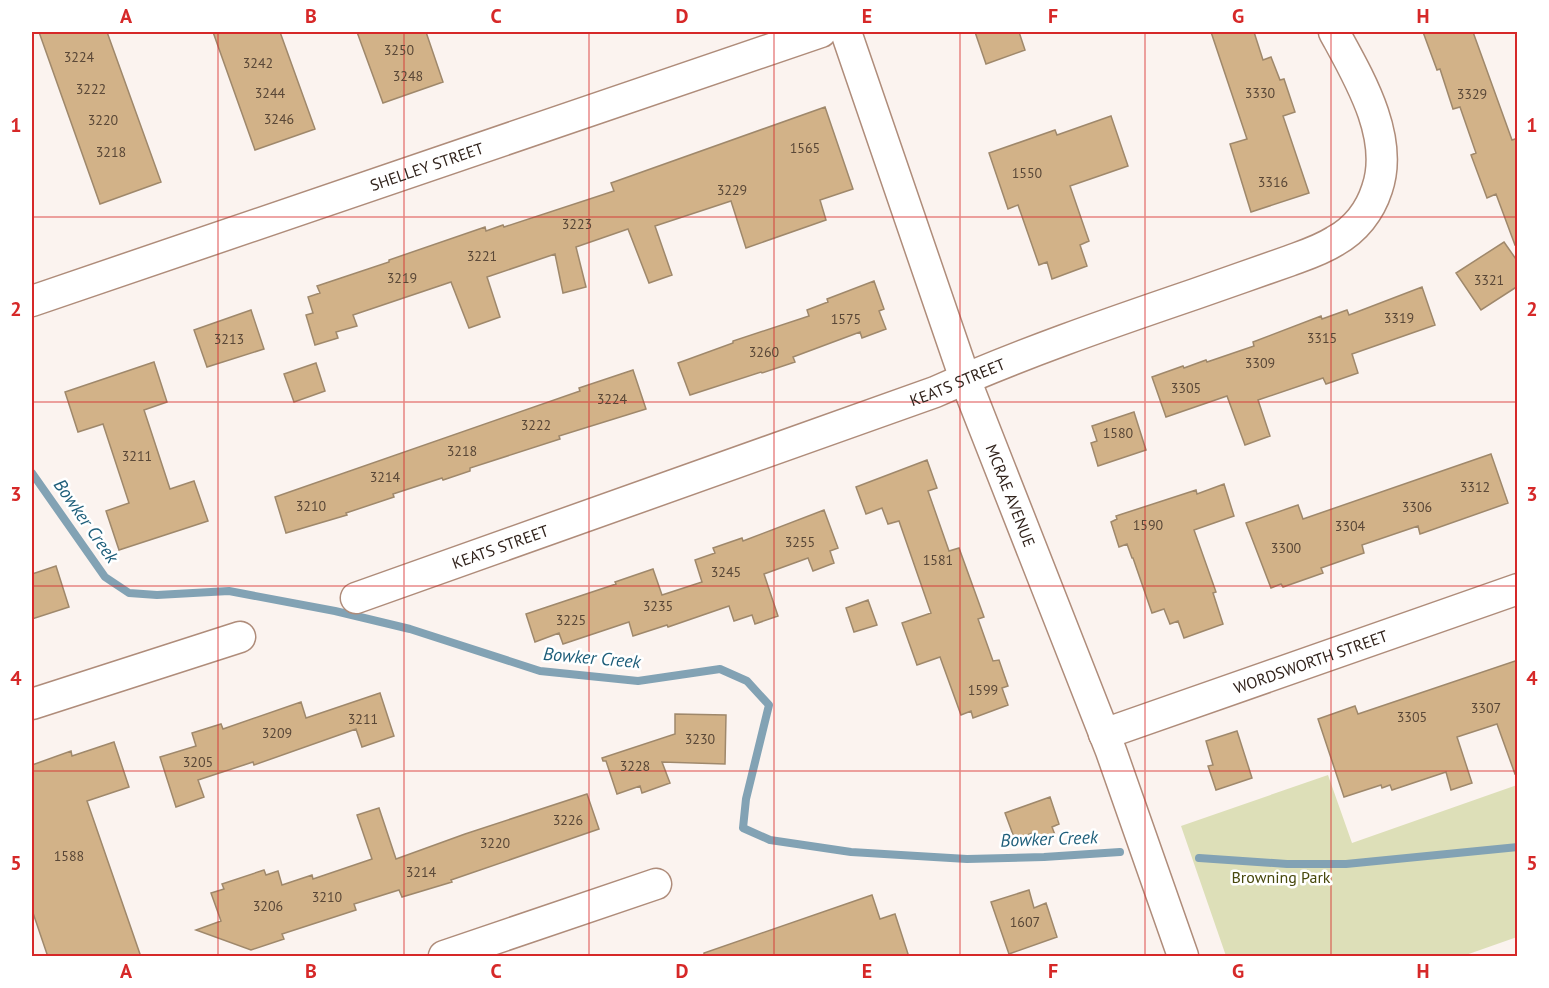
<svg xmlns="http://www.w3.org/2000/svg" width="1549" height="988" viewBox="0 0 1549 988" font-family="'PT Sans',sans-serif">
	<rect width="100%" height="100%" fill="#fbf3ef"/>
	<path fill="#dddfb8" d="M1328,775L1352,843L1517,785V937L1463,956H1226L1181,826Z"/>
	<g fill="none" stroke-linecap="round" stroke-linejoin="round">
		<path stroke="#82a2b4" stroke-width="8" d="M32,473L105,577L129,593L157,595L229,591L335,611L410,629L540,671L638,681L720,669L747,681L769,705L746,799L743,828L770,840L851,852L967,859L1044,857L1120,852
			M1199,858L1287,864H1346L1518,847"/>
	</g>
	<path fill="#d2b288" stroke="#9f886b" stroke-width="1.5" d="M39,32H107L161,182L100,204Z
		M213,32H280L315,129L255,150Z
		M357,32H426L443,82L383,103Z
		M975,32H1019L1025,50L986,64Z
		M1211,32H1254L1263,60L1271,57L1280,80L1284,79L1295,112L1283,116L1309,193L1251,212L1230,144L1247,139Z
		M1423,32H1473L1512,140L1518,138V244L1515,245L1496,194L1487,198L1471,155L1476,153L1460,107L1453,109L1440,69L1437,70Z
		M825,107L853,189L820,200L826,220L746,248L731,201L655,226L672,275L649,283L628,229L576,247L586,287L563,293L555,254L487,277L500,317L469,328L451,282L353,315L357,326L336,332L338,338L315,345L306,315L313,313L308,297L320,293L317,286L389,262V260L485,227L486,231L503,225L504,227L614,191L611,183Z
		M1111,116L1128,166L1070,186L1089,241L1080,245L1087,266L1052,279L1047,262L1039,265L1018,205L1008,209L989,153L1055,130L1057,135Z
		M1504,242L1518,262V286L1481,310L1456,273Z
		M874,281L884,309L879,311L886,329L862,338L860,332L793,357L795,362L762,373L761,372L690,395L678,363L733,343V341L809,316L807,310L828,302L827,299Z
		M1422,287L1435,325L1352,354L1358,373L1326,384L1323,378L1258,400L1270,436L1245,445L1227,396L1166,417L1152,377L1183,366L1184,368L1206,360L1207,362L1254,346L1253,342L1321,316L1322,319L1347,310L1349,315Z
		M251,310L264,349L207,367L194,330Z
		M154,362L167,402L144,410L170,489L194,481L208,521L119,550L106,511L129,503L103,424L78,432L65,392Z
		M316,363L325,391L294,402L284,374Z
		M633,370L646,409L559,436L560,439L470,468V471L443,480L442,478L393,494L394,497L346,513L347,515L286,533L275,497L580,391L579,388Z
		M1134,412L1146,450L1098,466L1091,443L1097,441L1092,426Z
		M1491,454L1508,503L1420,534L1418,526L1362,545L1364,553L1321,568L1323,573L1283,587L1281,584L1271,588L1246,523L1298,505L1303,519Z
		M927,460L937,488L928,491L949,551L959,548L984,617L978,619L993,661L999,660L1008,686L1002,688L1008,705L973,718L971,711L961,715L940,657L917,665L902,623L931,613L899,521L888,524L882,508L866,514L856,487Z
		M1224,484L1234,516L1194,530L1216,592L1213,593L1223,624L1184,638L1178,621L1170,624L1164,609L1152,613L1133,558H1132L1127,544L1119,547L1111,522L1117,519L1116,516L1196,490L1197,494Z
		M824,510L838,548L830,551L834,563L813,571L808,558L764,574L778,616L755,624L752,615L734,621L729,606L668,627L667,625L633,636L629,622L563,644L559,633L535,642L526,614L616,584L615,582L653,569L662,595L702,582L695,560L715,553L713,548L742,538L743,541Z
		M56,566L69,607L32,619V574Z
		M868,600L877,625L854,632L846,608Z
		M1518,660V773L1515,774L1497,724L1457,737L1472,783L1451,790L1446,772L1392,790L1390,785L1382,788L1381,785L1344,797L1318,719L1355,706L1358,714Z
		M380,693L394,736L362,747L356,729L254,765L253,762L198,780L204,797L176,807L160,757L196,746L192,733L221,724L223,729L301,702L306,718Z
		M675,714L726,715L725,764L662,762L670,783L642,793L640,786L617,794L606,761H603L602,758L675,734Z
		M1237,731L1252,778L1216,790L1208,766L1213,765L1206,741Z
		M114,742L129,787L87,801L141,957H48L32,910V765L71,751L72,756Z
		M587,794L599,829L451,880L452,882L402,897L399,890L354,904L356,910L282,934L284,939L251,950L196,930L221,921L211,893L224,889L222,884L264,870L266,875L278,871L282,885L312,875L313,879L372,859L357,815L379,808L396,859L465,834Z
		M1050,797L1059,824L1052,827L1055,835L1035,842L1032,833L1015,840L1005,813Z
		M1029,890L1034,908L1046,903L1057,937L1009,954L991,902Z
		M872,895L880,919L895,914L909,957H704V953Z"/>
	<g fill="none" stroke-linecap="round" stroke-linejoin="round">
		<g stroke="#af8c7a" stroke-width="33">
			<g id="minor">
				<path id="s1" d="M846,32L965,379L1111,751L1183,956"/>
				<path id="s2" d="M32,301L821,32"/>
				<path id="s3" d="M356,598L935,392C1020,354 1107,324 1195,294C1226,283 1258,272 1289,261C1305,255 1321,250 1335,241C1355,230 1370,211 1377,189C1395,137 1358,76 1334,32"/>
				<path d="M32,704L240,637"/>
				<path id="s4" d="M1104,734L1518,589"/>
				<path d="M444,956L656,884"/>
			</g>
		</g>
		<use href="#minor" stroke="#fff" stroke-width="30"/>
	</g>
	<path fill="none" stroke="#d62828" stroke-width="1.5" stroke-opacity="0.55" d="M218,32V956M404,32V956M589,32V956M774,32V956M960,32V956M1145,32V956M1331,32V956M32,217H1518M32,402H1518M32,586H1518M32,771H1518"/>
	<g text-anchor="middle" stroke-width="5" stroke-linejoin="round" paint-order="stroke">
		<g font-size="14" fill="#594737">
			<text x="399" y="55">3250</text>
			<text x="79" y="62">3224</text>
			<text x="258" y="68">3242</text>
			<text x="408" y="81">3248</text>
			<text x="91" y="94">3222</text>
			<text x="270" y="98">3244</text>
			<text x="1260" y="98">3330</text>
			<text x="1472" y="99">3329</text>
			<text x="279" y="124">3246</text>
			<text x="103" y="125">3220</text>
			<text x="805" y="153">1565</text>
			<text x="111" y="157">3218</text>
			<text x="1027" y="178">1550</text>
			<text x="1273" y="187">3316</text>
			<text x="732" y="195">3229</text>
			<text x="577" y="229">3223</text>
			<text x="482" y="261">3221</text>
			<text x="402" y="283">3219</text>
			<text x="1489" y="285">3321</text>
			<text x="1399" y="323">3319</text>
			<text x="846" y="324">1575</text>
			<text x="1322" y="343">3315</text>
			<text x="229" y="344">3213</text>
			<text x="764" y="357">3260</text>
			<text x="1260" y="368">3309</text>
			<text x="1186" y="393">3305</text>
			<text x="612" y="404">3224</text>
			<text x="536" y="430">3222</text>
			<text x="1118" y="438">1580</text>
			<text x="462" y="456">3218</text>
			<text x="137" y="461">3211</text>
			<text x="385" y="482">3214</text>
			<text x="1475" y="492">3312</text>
			<text x="311" y="511">3210</text>
			<text x="1417" y="512">3306</text>
			<text x="1148" y="530">1590</text>
			<text x="1350" y="531">3304</text>
			<text x="800" y="547">3255</text>
			<text x="1286" y="553">3300</text>
			<text x="938" y="565">1581</text>
			<text x="726" y="577">3245</text>
			<text x="658" y="611">3235</text>
			<text x="571" y="625">3225</text>
			<text x="983" y="695">1599</text>
			<text x="1486" y="713">3307</text>
			<text x="1412" y="722">3305</text>
			<text x="363" y="724">3211</text>
			<text x="277" y="738">3209</text>
			<text x="700" y="744">3230</text>
			<text x="198" y="767">3205</text>
			<text x="635" y="771">3228</text>
			<text x="568" y="825">3226</text>
			<text x="495" y="848">3220</text>
			<text x="69" y="861">1588</text>
			<text x="421" y="877">3214</text>
			<text x="327" y="902">3210</text>
			<text x="268" y="911">3206</text>
			<text x="1025" y="927">1607</text>
		</g>
		<g font-size="16" fill="#31231c" stroke="#fff">
			<text dy="6" stroke="none"><textPath href="#s2" startOffset="417">SHELLEY STREET</textPath></text>
			<text dy="6" stroke="none"><textPath href="#s3" startOffset="639">KEATS STREET</textPath></text>
			<text dy="6" stroke="none"><textPath href="#s1" startOffset="492">MCRAE AVENUE</textPath></text>
			<text dy="6" stroke="none"><textPath href="#s3" startOffset="153">KEATS STREET</textPath></text>
			<text dy="6" stroke="none"><textPath href="#s4" startOffset="219">WORDSWORTH STREET</textPath></text>
		</g>
		<g font-size="16" fill="#47480c" stroke="#fff">
			<text x="1281" y="883">Browning Park</text>
		</g>
		<g font-size="18" font-style="italic" fill="#1e5e7a" stroke="#fff">
			<text transform="translate(86 521) rotate(55)" y="6">Bowker Creek</text>
			<text transform="translate(592 658) rotate(5)" y="6">Bowker Creek</text>
			<text transform="translate(1049 839) rotate(-2)" y="6">Bowker Creek</text>
		</g>
	</g>
	<rect width="1549" height="988" fill="none" stroke="#ffffff" stroke-width="66"/>
	<rect x="33" y="33" width="1483" height="922" fill="none" stroke="#d62828" stroke-width="2"/>
	<g font-size="20" text-anchor="middle" font-weight="bold" fill="#d62828">
		<text x="126" y="23">A</text>
		<text x="311" y="23">B</text>
		<text x="496" y="23">C</text>
		<text x="682" y="23">D</text>
		<text x="867" y="23">E</text>
		<text x="1053" y="23">F</text>
		<text x="1238" y="23">G</text>
		<text x="1423" y="23">H</text>
		<text x="16" y="132">1</text>
		<text x="1532" y="132">1</text>
		<text x="16" y="316">2</text>
		<text x="1532" y="316">2</text>
		<text x="16" y="501">3</text>
		<text x="1532" y="501">3</text>
		<text x="16" y="685">4</text>
		<text x="1532" y="685">4</text>
		<text x="16" y="870">5</text>
		<text x="1532" y="870">5</text>
		<text x="126" y="978">A</text>
		<text x="311" y="978">B</text>
		<text x="496" y="978">C</text>
		<text x="682" y="978">D</text>
		<text x="867" y="978">E</text>
		<text x="1053" y="978">F</text>
		<text x="1238" y="978">G</text>
		<text x="1423" y="978">H</text>
	</g>
</svg>
